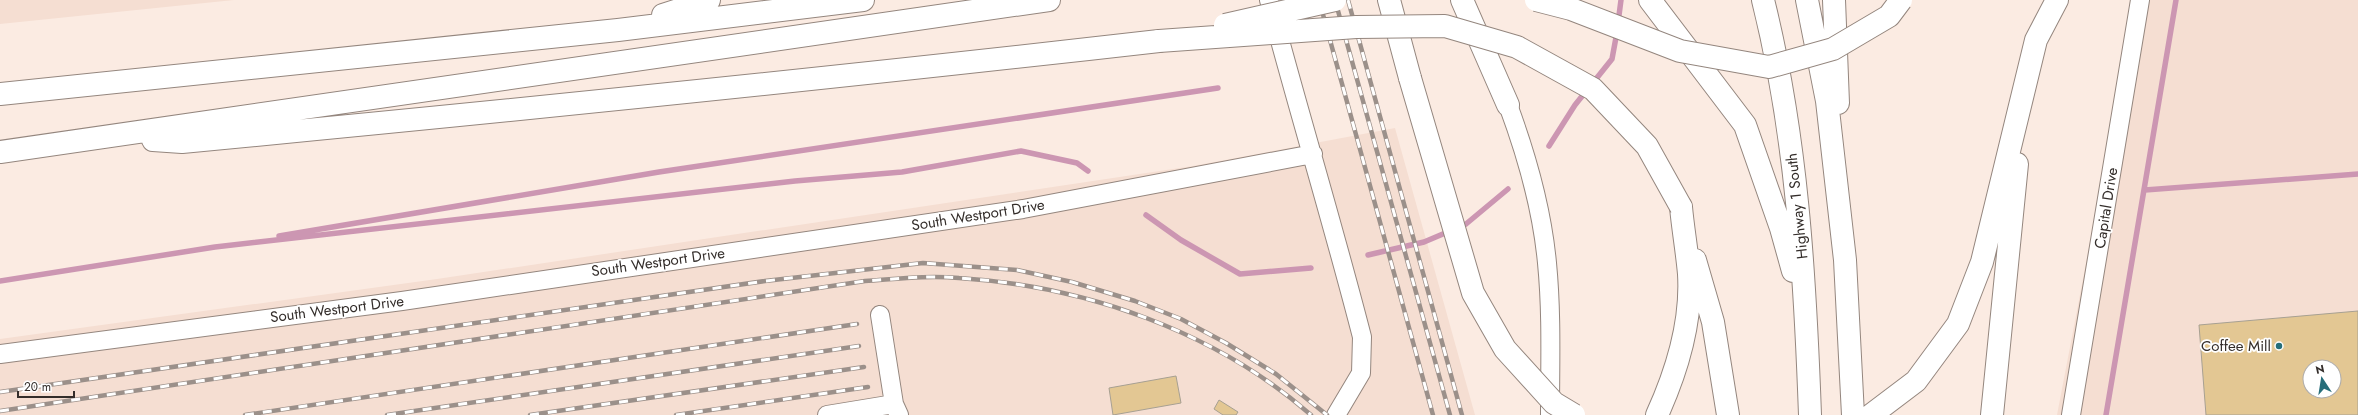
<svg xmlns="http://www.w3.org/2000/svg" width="2358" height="415" viewBox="0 0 2358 415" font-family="Jost,sans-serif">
	<rect width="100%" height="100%" fill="#fbebe2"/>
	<path fill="#f5ded2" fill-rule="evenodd" d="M0,0H234L0,24Z
		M2131,0H2358V415H2057L2100,190ZM2310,367H2334V391H2310Z
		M1395,128L1475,415H0V339L437,279L1193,166Z"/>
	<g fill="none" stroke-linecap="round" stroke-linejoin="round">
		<path stroke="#cc96b2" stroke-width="5.5" d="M1618,23L1621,0
			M1592,84L1612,59L1617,32
			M1549,146L1575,105L1587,90
			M2145,190L2358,174
			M1146,215L1181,240L1240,274L1311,268
			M1458,228L1466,224L1508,189
			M279,236L659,172L1218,88
			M1368,255L1424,242L1450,231
			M0,281L215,247L795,181L902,172L1021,151L1077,163L1088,171
			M2106,415L2176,0"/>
	</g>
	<path fill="#e3c793" stroke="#a7a092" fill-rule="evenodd" d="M2358,311V415H2206L2199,325ZM2310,367H2334V391H2310Z
		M1176,376L1181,403L1113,415L1109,388Z
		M1219,400L1238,412L1236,415H1223L1214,409Z"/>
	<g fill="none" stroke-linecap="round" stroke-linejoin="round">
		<g stroke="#94867e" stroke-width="20">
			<path id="minor" d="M1269,0C1299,113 1333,224 1362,337L1361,373L1336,415
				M1508,105C1527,156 1542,209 1547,263C1552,314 1550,365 1550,415
				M880,315L894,404L899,415
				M0,354L402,301L1023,209L1313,154
				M827,415L894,404
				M2071,415L2140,0"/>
		</g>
		<g stroke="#94867e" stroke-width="24">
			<path id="highway" d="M1389,0L1410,78
				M1462,0L1508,105
				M1650,0L1745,125L1781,228L1793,271
				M1763,0C1797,136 1805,275 1810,415
				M1807,0L1827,101L1845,260L1853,415
				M1834,0L1838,103
				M663,15L709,0
				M0,94L618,30L863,0
				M153,140L182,142C508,111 834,78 1159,41
				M0,152L1049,0
				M1695,260L1713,322L1728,415
				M1657,415C1677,371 1692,323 1689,274C1687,251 1683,229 1681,207
				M1871,415L1916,381L1958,324L1982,262L2036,40L2057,0
				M1992,415L2017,164"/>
		</g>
		<use href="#minor" stroke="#fff" stroke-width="18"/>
		<use href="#highway" stroke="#fff" stroke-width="22"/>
		<g stroke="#9b908a" stroke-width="4.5">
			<path id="rail" d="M1319,0L1433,415
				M1335,0L1450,415
				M1348,0L1462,415
				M0,392L765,281L923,263L1017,270L1072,282L1135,301L1181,319L1226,343L1276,374L1327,415
				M0,411L865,281C896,279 928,275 959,278C1085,286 1215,331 1311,415
				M245,415L857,324
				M387,415L859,346
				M530,415L864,367
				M676,415L868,387"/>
		</g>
		<use href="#rail" stroke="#fff" stroke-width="3" stroke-dasharray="9" stroke-linecap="butt"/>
		<g stroke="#94867e" stroke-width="24" stroke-linecap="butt">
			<path id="highway-bridge" d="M1536,0L1571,9L1680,51L1769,67L1833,49L1889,16L1901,0
				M1225,25L1335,0
				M1159,41L1356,27L1445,26L1517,47L1593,89L1647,146L1681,207
				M1410,78L1473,293L1505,349L1554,403L1574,415"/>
		</g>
		<use href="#highway-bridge" stroke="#fff" stroke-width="22"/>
	</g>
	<circle fill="#266e7a" stroke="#fff" stroke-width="1.5" cx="2279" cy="346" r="4"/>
	<g text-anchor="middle" stroke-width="3.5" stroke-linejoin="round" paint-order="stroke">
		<g font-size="15" fill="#332d2a" stroke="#fff">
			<text transform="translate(1797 206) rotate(-96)" y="5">Highway 1 South</text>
			<text transform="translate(2106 208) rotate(-81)" y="5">Capital Drive</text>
			<text transform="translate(978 215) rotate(-9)" y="5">South Westport Drive</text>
			<text transform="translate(658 262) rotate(-8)" y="5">South Westport Drive</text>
			<text transform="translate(337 309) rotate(-7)" y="5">South Westport Drive</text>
		</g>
		<g font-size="15" fill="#332d2a" stroke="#fff" text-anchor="end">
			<text x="2271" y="351">Coffee Mill</text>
		</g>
	</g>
	<g transform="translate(2322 379) rotate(348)"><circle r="19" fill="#ffffff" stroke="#adabaa"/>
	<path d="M0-3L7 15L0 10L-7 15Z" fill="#266e7a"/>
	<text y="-6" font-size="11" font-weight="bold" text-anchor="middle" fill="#332d2a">N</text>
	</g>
	<path d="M18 391v6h56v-6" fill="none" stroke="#332d2a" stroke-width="2"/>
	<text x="24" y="391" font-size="12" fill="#332d2a" stroke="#ffffff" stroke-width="3" paint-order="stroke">20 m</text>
</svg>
